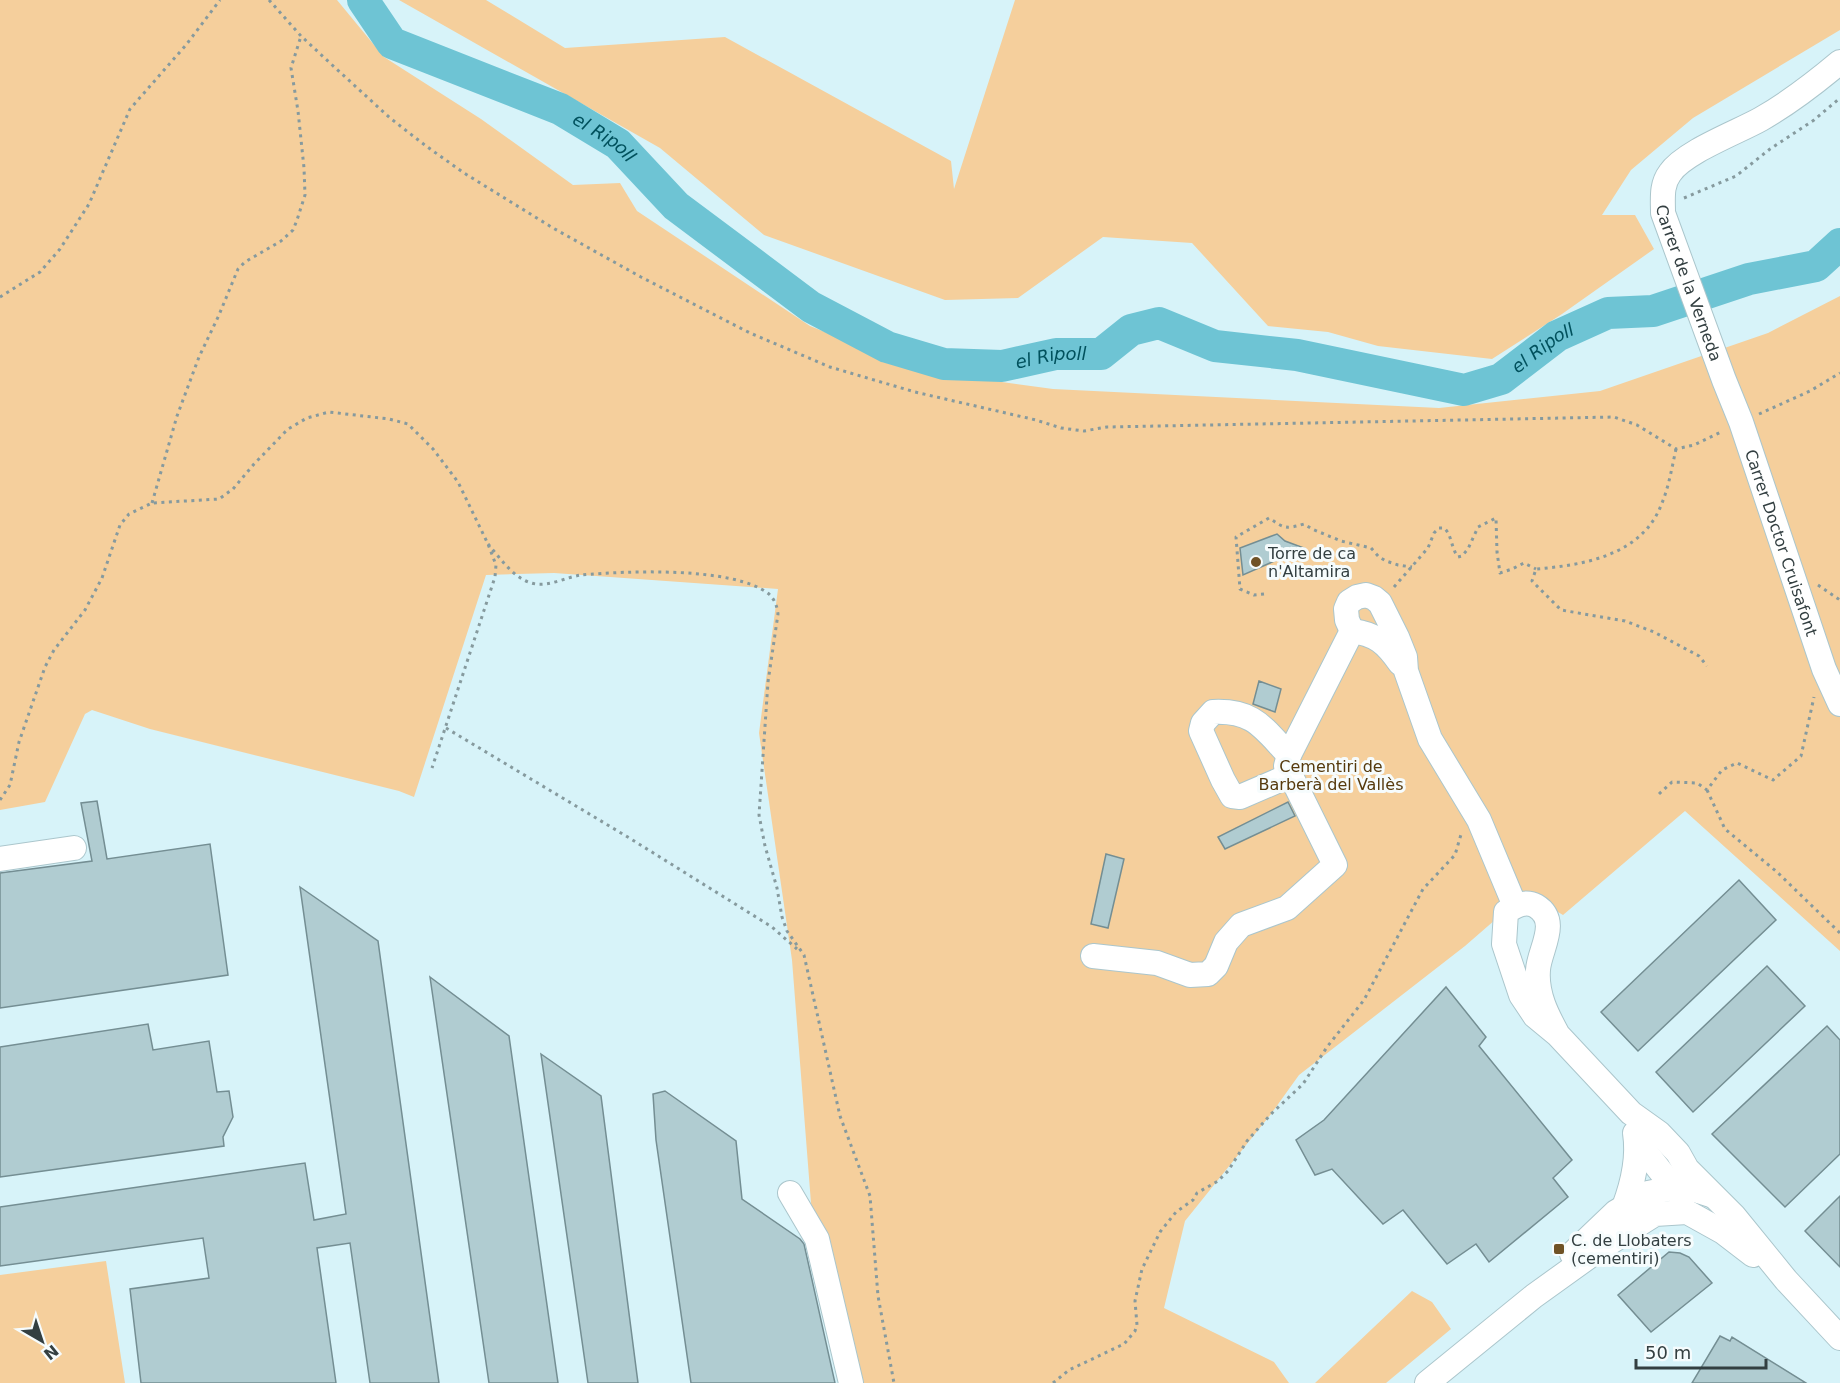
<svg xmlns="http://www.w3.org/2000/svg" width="1840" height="1383" viewBox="0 0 1840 1383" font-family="'DejaVu Sans',sans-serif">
	<rect width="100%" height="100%" fill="#d7f3f9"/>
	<path fill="#f5cf9c" d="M0,0H337L384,57L481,119L573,185L620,183L637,211L810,326L922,371L1053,389L1439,408L1600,391L1768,333L1840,296V951L1685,811L1563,915L1526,893L1465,946L1299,1075L1271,1114L1185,1221L1164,1308L1274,1362L1289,1383H849L811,1203L792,960L759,733L778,589L554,573L486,575L414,797L399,791L150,729L92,710L85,714L45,802L0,810Z
		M399,0H486L565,48L725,37L951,161L954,189L1015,0H1840V30L1693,118L1631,170L1602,215H1635L1654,249L1562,314L1492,359L1378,346L1328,332L1268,326L1192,243L1103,237L1018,298L945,300L764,235L660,148Z
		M106,1261L125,1383H0V1275Z
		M1412,1291L1432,1302L1451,1329L1386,1383H1315Z"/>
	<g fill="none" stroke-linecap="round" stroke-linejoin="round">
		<path stroke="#6ec4d4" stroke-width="32" id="s1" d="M363,0L392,43L560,109L618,144L676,206L811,307L887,347L944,364L1002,366L1056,354H1101L1131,330L1159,323L1215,346L1297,355L1464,390L1501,379L1557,336L1608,313L1653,311L1749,279L1816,266L1840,244"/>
	</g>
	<path fill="#b0ccd1" stroke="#748e93" stroke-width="1.5" d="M1277,534L1285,541L1304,548L1243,575L1240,548Z
		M1259,681L1281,689L1275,712L1253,704Z
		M97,801L107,859L210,844L228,975L0,1008V873L92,861L81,803Z
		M1288,802L1295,816L1225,849L1218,837Z
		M1106,854L1124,859L1108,928L1091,924Z
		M1739,880L1776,920L1638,1051L1601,1012Z
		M300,887L378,941L439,1383H370L350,1243L317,1248L336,1383H141L130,1289L209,1278L203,1238L0,1266V1207L305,1163L314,1220L346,1214Z
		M1767,966L1805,1006L1693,1112L1656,1072Z
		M430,977L509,1036L558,1383H489Z
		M1446,987L1486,1037L1479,1046L1572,1160L1553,1178L1568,1197L1489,1262L1476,1244L1447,1264L1403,1210L1383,1224L1332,1169L1315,1175L1296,1140L1324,1120Z
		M148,1024L153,1050L209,1041L217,1092L229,1091L233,1117L223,1137L224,1146L0,1177V1047Z
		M1827,1026L1840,1040V1154L1785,1207L1712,1134Z
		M541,1054L601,1096L638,1383H588Z
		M665,1091L736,1141L742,1199L800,1239L804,1244L835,1383H691L656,1140L653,1094Z
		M1840,1196V1267L1805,1231Z
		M1669,1252L1680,1253L1689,1257L1712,1283L1651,1332L1618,1295Z
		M1720,1336L1730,1341L1732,1337L1806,1383H1692Z"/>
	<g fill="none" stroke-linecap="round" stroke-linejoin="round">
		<g stroke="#abc6cc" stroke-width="26">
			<g id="minor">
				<path id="s2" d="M1840,62C1815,83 1789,103 1761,119C1738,132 1684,152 1670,173C1661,185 1663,198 1663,213L1724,380L1741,422L1824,669L1840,704"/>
				<path d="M1352,631L1347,620L1346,609L1349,602L1357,597L1366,595L1374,598L1380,603L1397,637L1405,657L1406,671L1430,739L1479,820L1515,906"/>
				<path d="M1352,631C1376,634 1386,643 1400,663"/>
				<path d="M1289,755C1263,728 1254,710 1213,712L1203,723L1201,731L1223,780L1232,796L1240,797L1291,775"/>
				<path d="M0,859L74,848"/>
				<path d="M1093,956L1157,963L1190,975L1208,974L1216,966L1226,942L1241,925L1287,908L1335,865L1286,766L1289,755L1352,631"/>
				<path d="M1558,1035C1547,1015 1536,994 1538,970C1539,950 1561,921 1536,906C1525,900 1515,906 1506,912L1504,944L1521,995L1535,1016L1558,1035L1631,1113L1659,1133L1678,1153L1687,1169L1734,1216L1786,1280L1840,1338"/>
				<path d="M1636,1140C1652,1159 1664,1178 1682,1196"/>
				<path d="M790,1193L817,1239L851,1383"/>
				<path d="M1624,1207C1633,1183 1639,1159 1635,1133"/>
				<path d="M1572,1254L1616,1212L1648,1193L1683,1186L1711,1195"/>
				<path d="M1427,1383L1534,1296L1598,1250L1655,1214L1687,1212L1723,1232L1753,1255"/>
			</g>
		</g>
		<path stroke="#869a9e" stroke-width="3" stroke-dasharray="3 4.5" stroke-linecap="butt" d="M269,0L301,36L330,63L390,118L426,146L464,173L553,228L641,277L750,333L830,367L915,392L1036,420L1061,428L1084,431L1107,427L1614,417L1637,425L1676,449L1694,445L1723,431
			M1684,198L1736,176L1770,149L1814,120L1840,98
			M0,297L40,272L60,249L89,204L130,109L186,45L220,0
			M1759,414L1810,391L1840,373
			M1676,449C1672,467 1669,486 1662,503C1643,555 1585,565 1536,569L1532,581L1561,610L1625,621L1654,632L1699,656L1707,666
			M152,503L177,416L199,357L219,315L238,269L245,262L281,241L293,230L297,220L305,195L304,168L298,111L291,68L301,36
			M488,544C501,559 515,581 536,584C550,586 567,577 581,575C626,571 733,566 769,594C775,600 777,606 778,614L768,682L759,815L765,846L777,888L782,917L787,931L804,955L840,1116L870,1196L878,1296L894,1383
			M1818,585L1840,600
			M1394,587L1428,548L1434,533L1439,528H1444C1452,535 1451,548 1458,557L1462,556L1468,549L1478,527L1496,518L1497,552L1500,573L1512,569L1524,563L1536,569
			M1264,594L1254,595L1240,589L1236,537L1269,518C1285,529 1286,529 1304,524L1312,529L1341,541L1371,548L1379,557L1386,561L1398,565L1412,567
			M446,728L631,839L772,927L797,949
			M1707,790L1725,829L1777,872L1840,933
			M1659,794L1672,782L1697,783L1707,790L1722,770L1737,763L1773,780L1801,756L1814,697
			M0,800L10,785L19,742L45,667L54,650L85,610L102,578L120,525L129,514L152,503L219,499L233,489L254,464L288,429L307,418L329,412L389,419L408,424L433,449L458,482L488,544L496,565L495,577L432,768
			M1053,1383L1069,1370L1124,1344L1135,1331L1137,1325L1135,1301L1142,1269L1160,1232L1176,1212L1193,1200L1197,1193L1218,1181L1228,1171L1247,1141L1271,1114L1303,1084L1327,1047L1364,1000L1423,889L1455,855L1462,831"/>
		<use href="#minor" stroke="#fff" stroke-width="24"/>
	</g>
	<g fill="#705226" stroke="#f6fcfd" stroke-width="2">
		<circle cx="1256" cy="562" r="6"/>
		<rect x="1553" y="1243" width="12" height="12" rx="3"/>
	</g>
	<g text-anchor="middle" stroke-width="6" stroke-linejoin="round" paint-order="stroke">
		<g font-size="16" fill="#333f41" stroke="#f6fcfd">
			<text dy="6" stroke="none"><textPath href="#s2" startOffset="320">Carrer de la Verneda</textPath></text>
			<text dy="6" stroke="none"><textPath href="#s2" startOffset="596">Carrer Doctor Cruisafont</textPath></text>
		</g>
		<g font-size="16" fill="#333f41" stroke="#f6fcfd" text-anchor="start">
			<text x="1268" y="559">Torre de ca<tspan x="1268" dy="18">n'Altamira</tspan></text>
			<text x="1571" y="1246">C. de Llobaters<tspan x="1571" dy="18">(cementiri)</tspan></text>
		</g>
		<g font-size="16" fill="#563a0d" stroke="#f6fcfd">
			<text x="1331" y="772">Cementiri de<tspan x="1331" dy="18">Barberà del Vallès</tspan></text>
		</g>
		<g font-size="18" font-style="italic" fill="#00515d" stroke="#f6fcfd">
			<text dy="6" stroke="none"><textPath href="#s1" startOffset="285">el Ripoll</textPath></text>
			<text dy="6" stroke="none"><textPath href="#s1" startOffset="1329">el Ripoll</textPath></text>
			<text dy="6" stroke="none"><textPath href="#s1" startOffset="807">el Ripoll</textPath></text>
		</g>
	</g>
	<g transform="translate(42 1341) rotate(141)" stroke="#f6fcfd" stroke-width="4.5" paint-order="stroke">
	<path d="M0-4.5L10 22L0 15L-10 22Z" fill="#333f41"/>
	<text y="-9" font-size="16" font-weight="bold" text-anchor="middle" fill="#333f41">N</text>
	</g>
	<path d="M1636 1359v9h130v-9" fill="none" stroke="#333f41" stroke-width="3"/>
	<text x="1645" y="1359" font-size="18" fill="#333f41" stroke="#f6fcfd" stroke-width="4.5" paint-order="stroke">50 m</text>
</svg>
